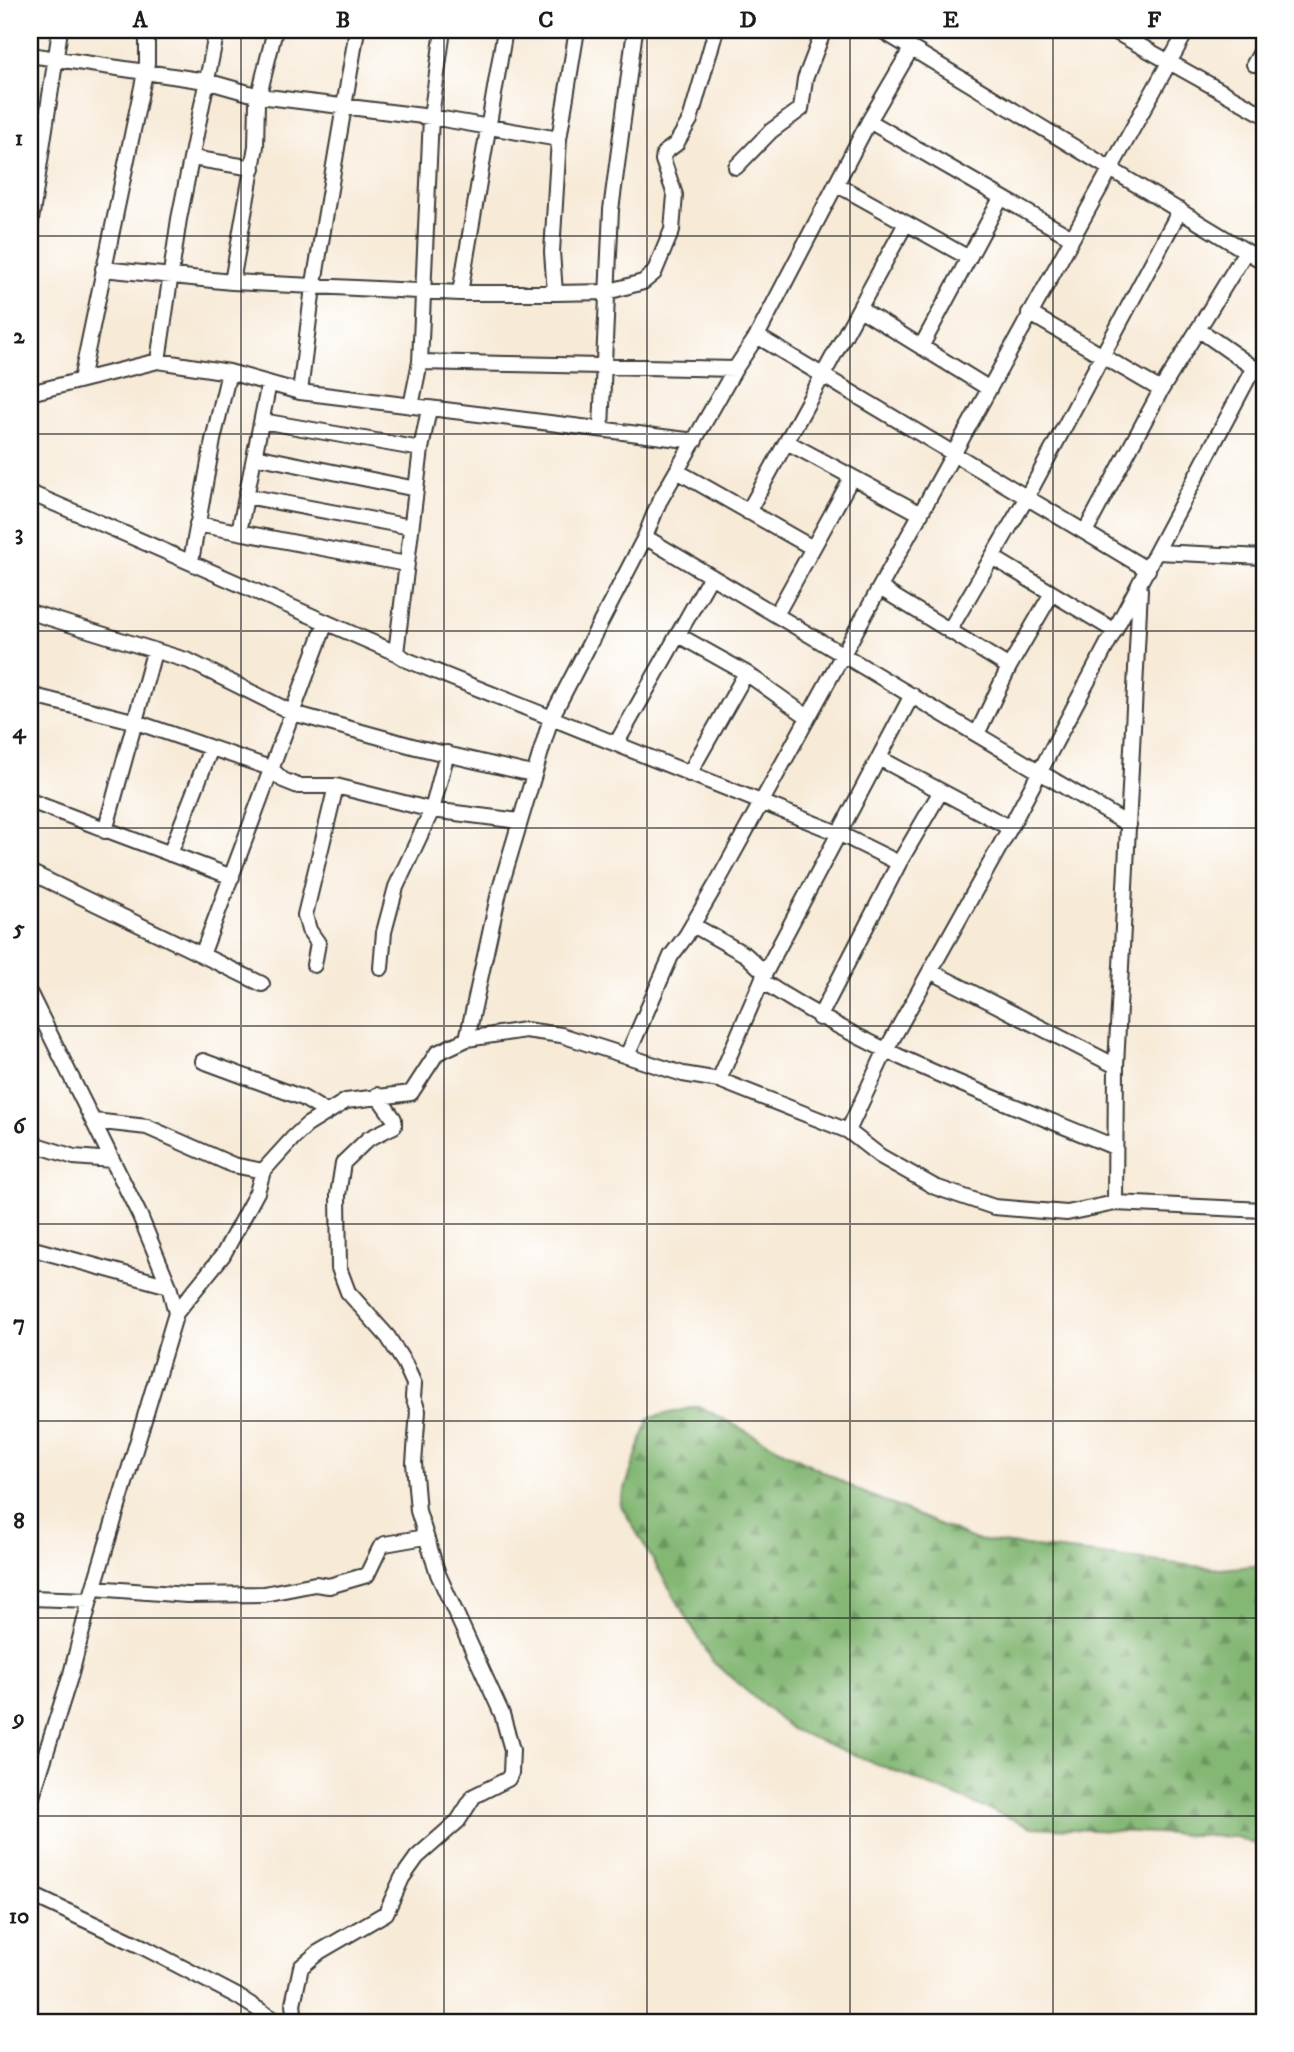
<svg xmlns="http://www.w3.org/2000/svg" width="1294" height="2052" viewBox="0 0 1294 2052" font-family="'IM FELL DW Pica',serif">
	<defs>
		<pattern id="forest-firs" width="22" height="20" patternUnits="userSpaceOnUse" patternTransform="scale(1.75)"><rect width="22" height="20" fill="#83b773"/><path d="M5 1l3.5 6h-7zM16 11l3.5 6h-7z" fill="#6a945e"/></pattern>
	</defs>
	<rect width="100%" height="100%" fill="#fff"/>
	<filter id="ink" filterUnits="userSpaceOnUse"><feTurbulence type="fractalNoise" baseFrequency=".0143" numOctaves="2"/><feDisplacementMap in="SourceGraphic" scale="14" xChannelSelector="R" yChannelSelector="G"/><feConvolveMatrix kernelMatrix="1 2 1 2 8 2 1 2 1" color-interpolation-filters="sRGB"/></filter>
	<filter id="wash" filterUnits="userSpaceOnUse"><feTurbulence type="fractalNoise" baseFrequency=".00686" numOctaves="4" result="noise"/><feDisplacementMap in="SourceGraphic" scale="28" xChannelSelector="R" yChannelSelector="G"/><feGaussianBlur stdDeviation="1.57" result="paint"/><feColorMatrix in="noise" values="0 0 0 0 0 0 0 0 0 0 0 0 0 0 0 0 0 1.4 0 .05"/><feComposite in="paint" operator="in"/></filter>
	<g filter="url(#wash)">
		<rect width="100%" height="100%" fill="#f7ead7"/>
		<path fill="url(#forest-firs)" stroke="#506a48" stroke-width="2" d="M698,1406L862,1492L976,1540L1220,1569L1264,1565V1847L1236,1837L1032,1827L791,1729L713,1662L620,1504L649,1418Z"/>
	</g>
	<g filter="url(#ink)">
		<g fill="none" stroke-linecap="round" stroke-linejoin="round">
			<g stroke="#3d3b38" stroke-width="18">
				<path id="minor" d="M577,30L559,139L552,252L555,293L607,292L643,282L654,273L672,230L675,195L663,160L664,153L676,144L690,120L716,30
					M881,30L1264,262
					M1112,30L1264,115
					M30,55L206,81L259,96L431,117L559,139
					M1254,64L1264,47
					M869,121L1072,238
					M192,158L253,168
					M736,167L771,131L801,109L805,79L824,30
					M836,184L969,258
					M30,227L60,30
					M103,269L232,282L460,293L505,30
					M232,282L256,146L257,103L275,30
					M460,293H555
					M860,309L988,388
					M1029,313L1161,390
					M1198,329L1264,375
					M757,336L1148,570
					M921,347L1001,198
					M158,361L179,219L217,30
					M420,362L735,369
					M81,380L147,63V30
					M300,392L312,295L357,30
					M30,393L158,361L229,372L300,392L695,441
					M411,406L420,362L431,117L443,30
					M429,409L421,449L396,653L407,660L838,833L899,863
					M262,421L421,449
					M601,428L611,210L635,30
					M787,442L921,514
					M255,456L416,489
					M677,471L811,547
					M30,493C153,545 274,600 396,653
					M246,496L411,527
					M748,512L905,225
					M197,524L406,564
					M239,532L269,383
					M1085,532L1161,390L1246,251
					M645,537L1129,825
					M1157,552L1264,557
					M992,557L1115,631
					M191,561L213,440L229,372
					M880,588L1009,667
					M30,612L189,661L293,713L416,747L532,774
					M776,615L852,477
					M949,631L1027,497L1180,210
					M678,635L746,673L808,717
					M30,695L133,721L270,768L283,780L298,786H336L432,810L519,821
					M977,734L1009,667L1052,593
					M616,744L711,576
					M879,758L1010,828
					M689,774L746,673
					M30,801L232,877
					M105,831L154,652
					M170,854L211,748
					M30,872L262,984
					M693,925L746,955L765,973
					M202,955L326,622
					M314,965L318,943L309,930L305,915L336,786
					M381,968L384,932L396,887L432,810L447,753
					M930,971L1116,1066
					M762,981C873,1054 992,1096 1114,1147
					M30,994L140,1216L169,1286L176,1313L90,1600L71,1674L30,1803
					M819,1018L899,863L941,791
					M467,1039L499,892L551,718L645,537L659,502L735,369L757,336L869,121L911,49
					M627,1056L671,956L686,936L718,881L1187,30
					M203,1061L303,1098L326,1112
					M719,1080L765,973L912,695
					M94,1121L147,1127L233,1165L263,1171
					M848,1131L885,1052L1010,828L1253,369
					M30,1143L74,1157L112,1160
					M1115,1203L1116,1066L1140,589
					M30,1248L169,1286
					M176,1313L223,1255L257,1192L263,1171L293,1138L307,1125L346,1101L411,1093L437,1053L467,1039L525,1030L561,1035L683,1074L719,1080L848,1131L880,1156L935,1187L994,1207L1067,1213L1115,1203L1264,1210
					M94,1588L187,1595L264,1594L315,1584L329,1586L367,1575L380,1548L385,1544L425,1537
					M30,1598L90,1600
					M30,1894L143,1947L237,1996L278,2022
					M295,2022L293,2004L301,1967L319,1952L386,1913L402,1878L417,1857L458,1821L474,1796L508,1779L511,1773L512,1750L502,1714L438,1574L418,1511L414,1463L418,1411L413,1397L414,1384L405,1364L388,1337L348,1292L339,1268L338,1195L343,1163L368,1139L394,1126V1119L377,1095"/>
			</g>
			<use href="#minor" stroke="#fff" stroke-width="14"/>
		</g>
	</g>
	<path fill="none" stroke="#1c1c1c" stroke-width="2" stroke-opacity="0.55" d="M241,30V2022M444,30V2022M647,30V2022M850,30V2022M1053,30V2022M30,236H1264M30,434H1264M30,631H1264M30,828H1264M30,1026H1264M30,1224H1264M30,1421H1264M30,1618H1264M30,1816H1264"/>
	<rect width="1294" height="2052" fill="none" stroke="#fff" stroke-width="77"/>
	<rect x="38" y="38" width="1218" height="1976" fill="none" stroke="#1c1c1c" stroke-width="2.5"/>
	<g font-size="23" text-anchor="middle" font-weight="bold" fill="#1c1c1c">
		<text x="140" y="27">A</text>
		<text x="343" y="27">B</text>
		<text x="546" y="27">C</text>
		<text x="748" y="27">D</text>
		<text x="951" y="27">E</text>
		<text x="1154" y="27">F</text>
		<text x="19" y="145">1</text>
		<text x="19" y="343">2</text>
		<text x="19" y="540">3</text>
		<text x="19" y="738">4</text>
		<text x="19" y="935">5</text>
		<text x="19" y="1133">6</text>
		<text x="19" y="1330">7</text>
		<text x="19" y="1528">8</text>
		<text x="19" y="1725">9</text>
		<text x="19" y="1923">10</text>
	</g>
</svg>
